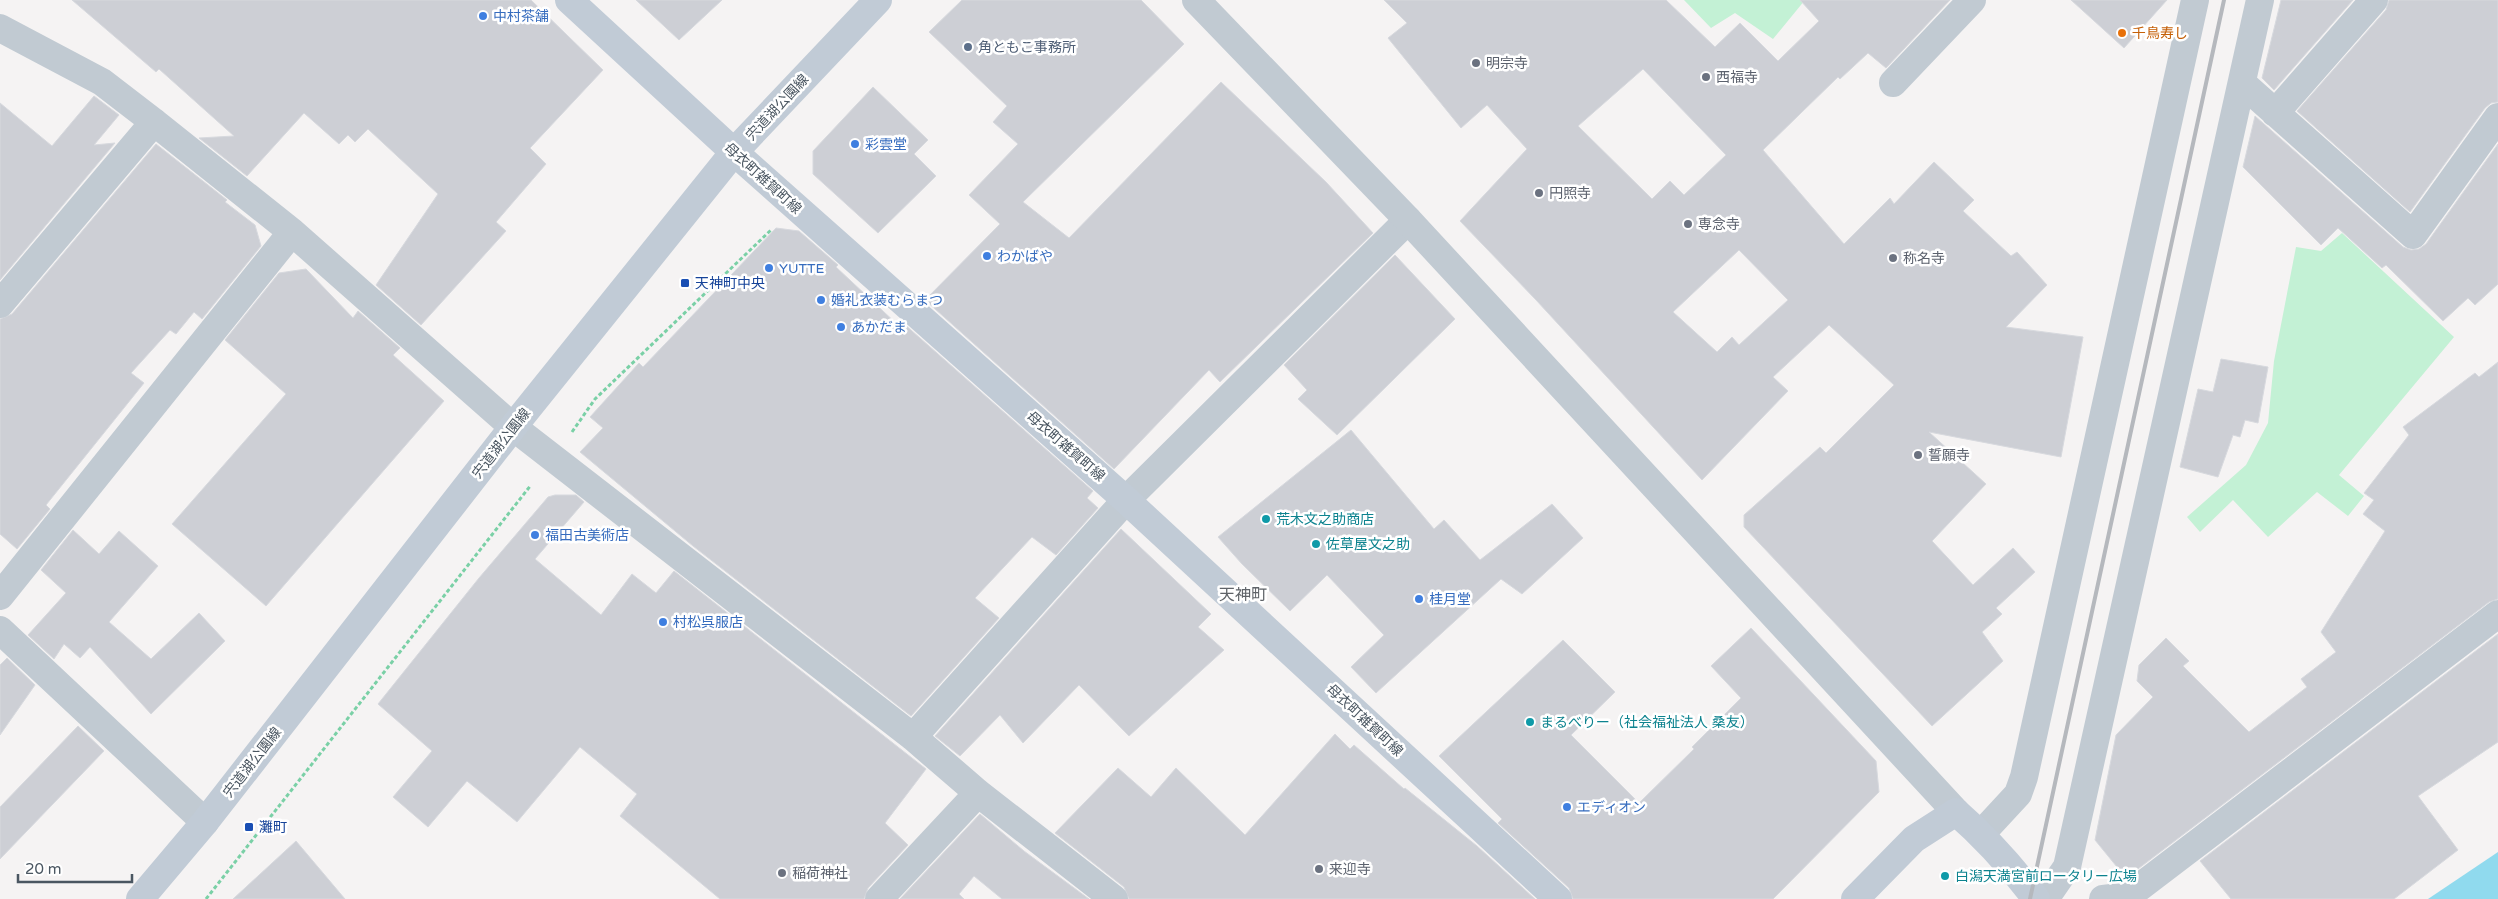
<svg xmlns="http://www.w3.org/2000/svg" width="2498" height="899" viewBox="0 0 2498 899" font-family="'Varela Round','Noto Sans JP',sans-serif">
	<rect width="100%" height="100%" fill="#f5f3f3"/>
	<path fill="#c3f1d5" d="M1684,0H1805L1773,39L1735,13L1711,28Z
		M2342,233L2454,337L2339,475L2364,496L2348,516L2317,492L2268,537L2233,500L2200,532L2187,517L2246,465L2268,423L2274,361L2296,247L2321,251Z"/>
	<path fill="#90daee" d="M2498,852V899H2428Z"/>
	<path fill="#cdcfd5" stroke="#d7d9de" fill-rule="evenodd" d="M72,0H531L603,70L530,148L546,164L496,222L506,231L421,325L376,285L438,194L368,129L355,142L348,135L339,144L304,113L247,176L199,138L234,136L159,69L156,72Z
		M636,0H722L679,40Z
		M962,0H1141L1184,44L1023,202L1069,238L1221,82L1326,182L1373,233L1220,382L1209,370L1114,469L925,300L1000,224L969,195L1018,144L993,122L1007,106L929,32Z
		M1384,0H1666L1715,47L1740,23L1778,61L1819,21L1800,0H1950L1886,68L1868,53L1840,79L1838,77L1763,150L1844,244L1890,198L1894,204L1934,162L1974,200L1963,211L2011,256L2017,252L2047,285L2006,327L2083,337L2061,457L1929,432L1986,484L1932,541L1973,585L2013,548L2035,572L1996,608L2002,614L1982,632L2003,661L1932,726L1744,527V515L1820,447L1826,453L1894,385L1829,325L1773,377L1788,391L1702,480L1536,300L1460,221L1527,149L1487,105L1461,128L1388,38L1407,23ZM1643,69L1726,155L1684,195L1670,181L1652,199L1578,126ZM1739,250L1788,300L1739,345L1732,337L1717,352L1673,312Z
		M2071,0H2167L2124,48Z
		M2281,0H2353L2274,90L2262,78Z
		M2389,0H2498V102L2491,103L2485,108L2410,212L2297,111L2386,10Z
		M873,87L928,140L914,154L936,176L878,233L813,174V151Z
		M94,96L119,115L94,145L115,143L0,280V103L52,146Z
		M2255,116L2403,247L2411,250L2419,249L2426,244L2498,144V284L2475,305L2468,298L2443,321L2386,265L2382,268L2338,228L2321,245L2243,167Z
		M156,144L227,200L225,202L255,225L261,246L202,319L194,312L176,334L170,330L131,373L144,383L46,505L50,509L17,549L0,534V319L12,314Z
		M776,228L799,231L838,265L836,267L899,326L903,323L1093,491L1087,498L1098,508L1056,555L1032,537L975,598L999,618L911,716L693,546L580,452L603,428L590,417L639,363L643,367Z
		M1395,255L1455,319L1337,435L1298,399L1307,390L1284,365Z
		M306,269L353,318L358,311L400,348L393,355L444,401L266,606L172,524L286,394L225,340L279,273Z
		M2221,359L2268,367L2258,423L2245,420L2240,437L2233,435L2218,477L2180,467L2198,389L2213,392Z
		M2498,362V599L2489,602L2126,878L2095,840L2116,735L2153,697L2137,681L2139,665L2166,638L2189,661L2183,666L2249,732L2307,687L2301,679L2336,652L2321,632L2385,531L2363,514L2374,500L2364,493L2409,435L2403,427L2475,373L2479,377Z
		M1351,430L1434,529L1444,520L1480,560L1552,504L1583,538L1522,594L1501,579L1376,693L1351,667L1384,635L1327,575L1290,611L1242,564L1218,537Z
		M555,495H576L584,502L535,559L601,615L632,574L656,593L674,571L926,769L885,823L908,845L868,888L864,899H720L620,816L637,794L580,747L517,822L467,781L428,827L393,797L432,751L378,704L479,578L548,497Z
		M1121,529L1211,614L1198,627L1224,650L1129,736L1079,685L1023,743L1000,715L960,756L935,736Z
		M73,530L99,554L119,531L158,566L109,622L151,659L199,613L225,641L151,714L90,647L80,658L64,644L54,659L28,635L66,593L41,570Z
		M1751,628L1876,761L1879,792L1773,899H1573L1569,888L1498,823L1502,819L1439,756L1563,640L1615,692L1571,735L1639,803L1694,749L1692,747L1741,698L1711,666Z
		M2498,634V742L2418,796L2458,850L2394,899H2231L2200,861Z
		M7,658L35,685L0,735V665Z
		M78,726L104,751L0,859V807Z
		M1335,734L1350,749L1354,745L1404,789L1405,788L1477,846L1535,899H1129L1124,887L1055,833L1118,768L1151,797L1176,768L1245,835Z
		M980,814L1024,851L1089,899H1002L974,876L959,894L964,899H900Z
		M296,841L345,899H233Z"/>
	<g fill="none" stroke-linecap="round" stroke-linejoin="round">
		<path stroke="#7ad0a6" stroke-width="3" stroke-dasharray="4 2.5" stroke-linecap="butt" d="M572,432L595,399L771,230
			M206,899L531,485"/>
		<path stroke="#c1cad2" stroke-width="28" d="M0,28L102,82L154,122L292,232L513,427L913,737L978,793L1114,899
			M1893,83L1972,0
			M2242,83L2413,235L2498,117
			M2275,113L2374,0
			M0,304L154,122
			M0,596L292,232
			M0,630L205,822
			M913,737L1126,500L1408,220
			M1981,834L2018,794L2024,777L2195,0
			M879,899L978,793
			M2045,899L2067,867L2260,0
			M2103,899L2128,896L2498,614"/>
		<path stroke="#c1cad2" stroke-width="28" d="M1196,0L1408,220L1956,812"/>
		<path stroke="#c1cbd6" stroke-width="28" d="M569,0L734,152L1126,500L1558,899
			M140,899L205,822L513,427L734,152L878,0
			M1855,899L1914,839L1956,812C1986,838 2012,867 2036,899"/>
		<path stroke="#b5b8bd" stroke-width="4" d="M2030,899L2224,0"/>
	</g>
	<g fill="#3f7fe0" stroke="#fff" stroke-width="2">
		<circle cx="483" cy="16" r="5"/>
		<circle cx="855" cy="144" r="5"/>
		<circle cx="987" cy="256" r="5"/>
		<circle cx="769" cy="268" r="5"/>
		<circle cx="821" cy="300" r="5"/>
		<circle cx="841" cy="327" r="5"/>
		<circle cx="535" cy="535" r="5"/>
		<circle cx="1419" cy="599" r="5"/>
		<circle cx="663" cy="622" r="5"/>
		<circle cx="1567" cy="807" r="5"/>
	</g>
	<circle fill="#e8710a" stroke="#fff" stroke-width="2" cx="2122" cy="33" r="5"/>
	<circle fill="#5c6f8a" stroke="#fff" stroke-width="2" cx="968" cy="47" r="5"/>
	<g fill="#6b7280" stroke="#fff" stroke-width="2">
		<circle cx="1476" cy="63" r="5"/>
		<circle cx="1706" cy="77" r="5"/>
		<circle cx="1539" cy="193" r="5"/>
		<circle cx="1688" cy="224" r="5"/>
		<circle cx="1893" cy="258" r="5"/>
		<circle cx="1918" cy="455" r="5"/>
		<circle cx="1319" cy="869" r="5"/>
		<circle cx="782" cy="873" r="5"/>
	</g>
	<g fill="#1a4fb4" stroke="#fff" stroke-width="2">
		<rect x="680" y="278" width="10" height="10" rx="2.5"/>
		<rect x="244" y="822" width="10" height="10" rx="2.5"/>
	</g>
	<g fill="#0f9aa8" stroke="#fff" stroke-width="2">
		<circle cx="1266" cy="519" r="5"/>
		<circle cx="1316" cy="544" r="5"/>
		<circle cx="1530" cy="722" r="5"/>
		<circle cx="1945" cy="876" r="5"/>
	</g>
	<g text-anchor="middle" stroke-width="5" stroke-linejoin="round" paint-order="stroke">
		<g font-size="14" fill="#366cbe" stroke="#fff" text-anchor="start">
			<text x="493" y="21">中村茶舗</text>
			<text x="865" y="149">彩雲堂</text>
			<text x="997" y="261">わかばや</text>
			<text x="779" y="273">YUTTE</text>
			<text x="831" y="305">婚礼衣装むらまつ</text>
			<text x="851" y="332">あかだま</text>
			<text x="545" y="540">福田古美術店</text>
			<text x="1429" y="604">桂月堂</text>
			<text x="673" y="627">村松呉服店</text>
			<text x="1577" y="812">エディオン</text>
		</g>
		<g font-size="14" fill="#c56008" stroke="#fff" text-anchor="start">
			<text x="2132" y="38">千鳥寿し</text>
		</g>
		<g font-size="14" fill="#4e5e75" stroke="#fff" text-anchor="start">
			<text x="978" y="52">角ともこ事務所</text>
		</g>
		<g font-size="14" fill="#5b616d" stroke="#fff" text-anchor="start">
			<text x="1486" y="68">明宗寺</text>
			<text x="1716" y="82">西福寺</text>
			<text x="1549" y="198">円照寺</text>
			<text x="1698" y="229">専念寺</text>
			<text x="1903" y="263">称名寺</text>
			<text x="1928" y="460">誓願寺</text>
			<text x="1329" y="874">来迎寺</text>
			<text x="792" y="878">稲荷神社</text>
		</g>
		<g font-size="14" fill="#4a5661" stroke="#fff">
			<text transform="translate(777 107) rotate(-47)" y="5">宍道湖公園線</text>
			<text transform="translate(763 178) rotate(42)" y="5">母衣町雑賀町線</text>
			<text transform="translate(501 443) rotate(-52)" y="5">宍道湖公園線</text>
			<text transform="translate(1066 446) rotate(41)" y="5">母衣町雑賀町線</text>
			<text transform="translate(1365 720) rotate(43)" y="5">母衣町雑賀町線</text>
			<text transform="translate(252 762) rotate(-52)" y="5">宍道湖公園線</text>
		</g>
		<g font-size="14" fill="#164399" stroke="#fff" text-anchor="start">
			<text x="695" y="288">天神町中央</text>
			<text x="259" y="832">灘町</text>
		</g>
		<g font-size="14" fill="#0d838f" stroke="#fff" text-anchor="start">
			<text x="1276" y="524">荒木文之助商店</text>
			<text x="1326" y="549">佐草屋文之助</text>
			<text x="1540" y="727">まるべりー（社会福祉法人 桑友）</text>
			<text x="1955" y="881">白潟天満宮前ロータリー広場</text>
		</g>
		<g font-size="16" fill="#5f6368" stroke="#fff">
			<text x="1243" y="600">天神町</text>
		</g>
	</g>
	<path d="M18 874v8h114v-8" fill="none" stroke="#4a5661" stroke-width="2.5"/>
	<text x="25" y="874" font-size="15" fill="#4a5661" stroke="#ffffff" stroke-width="4" paint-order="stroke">20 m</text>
</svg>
